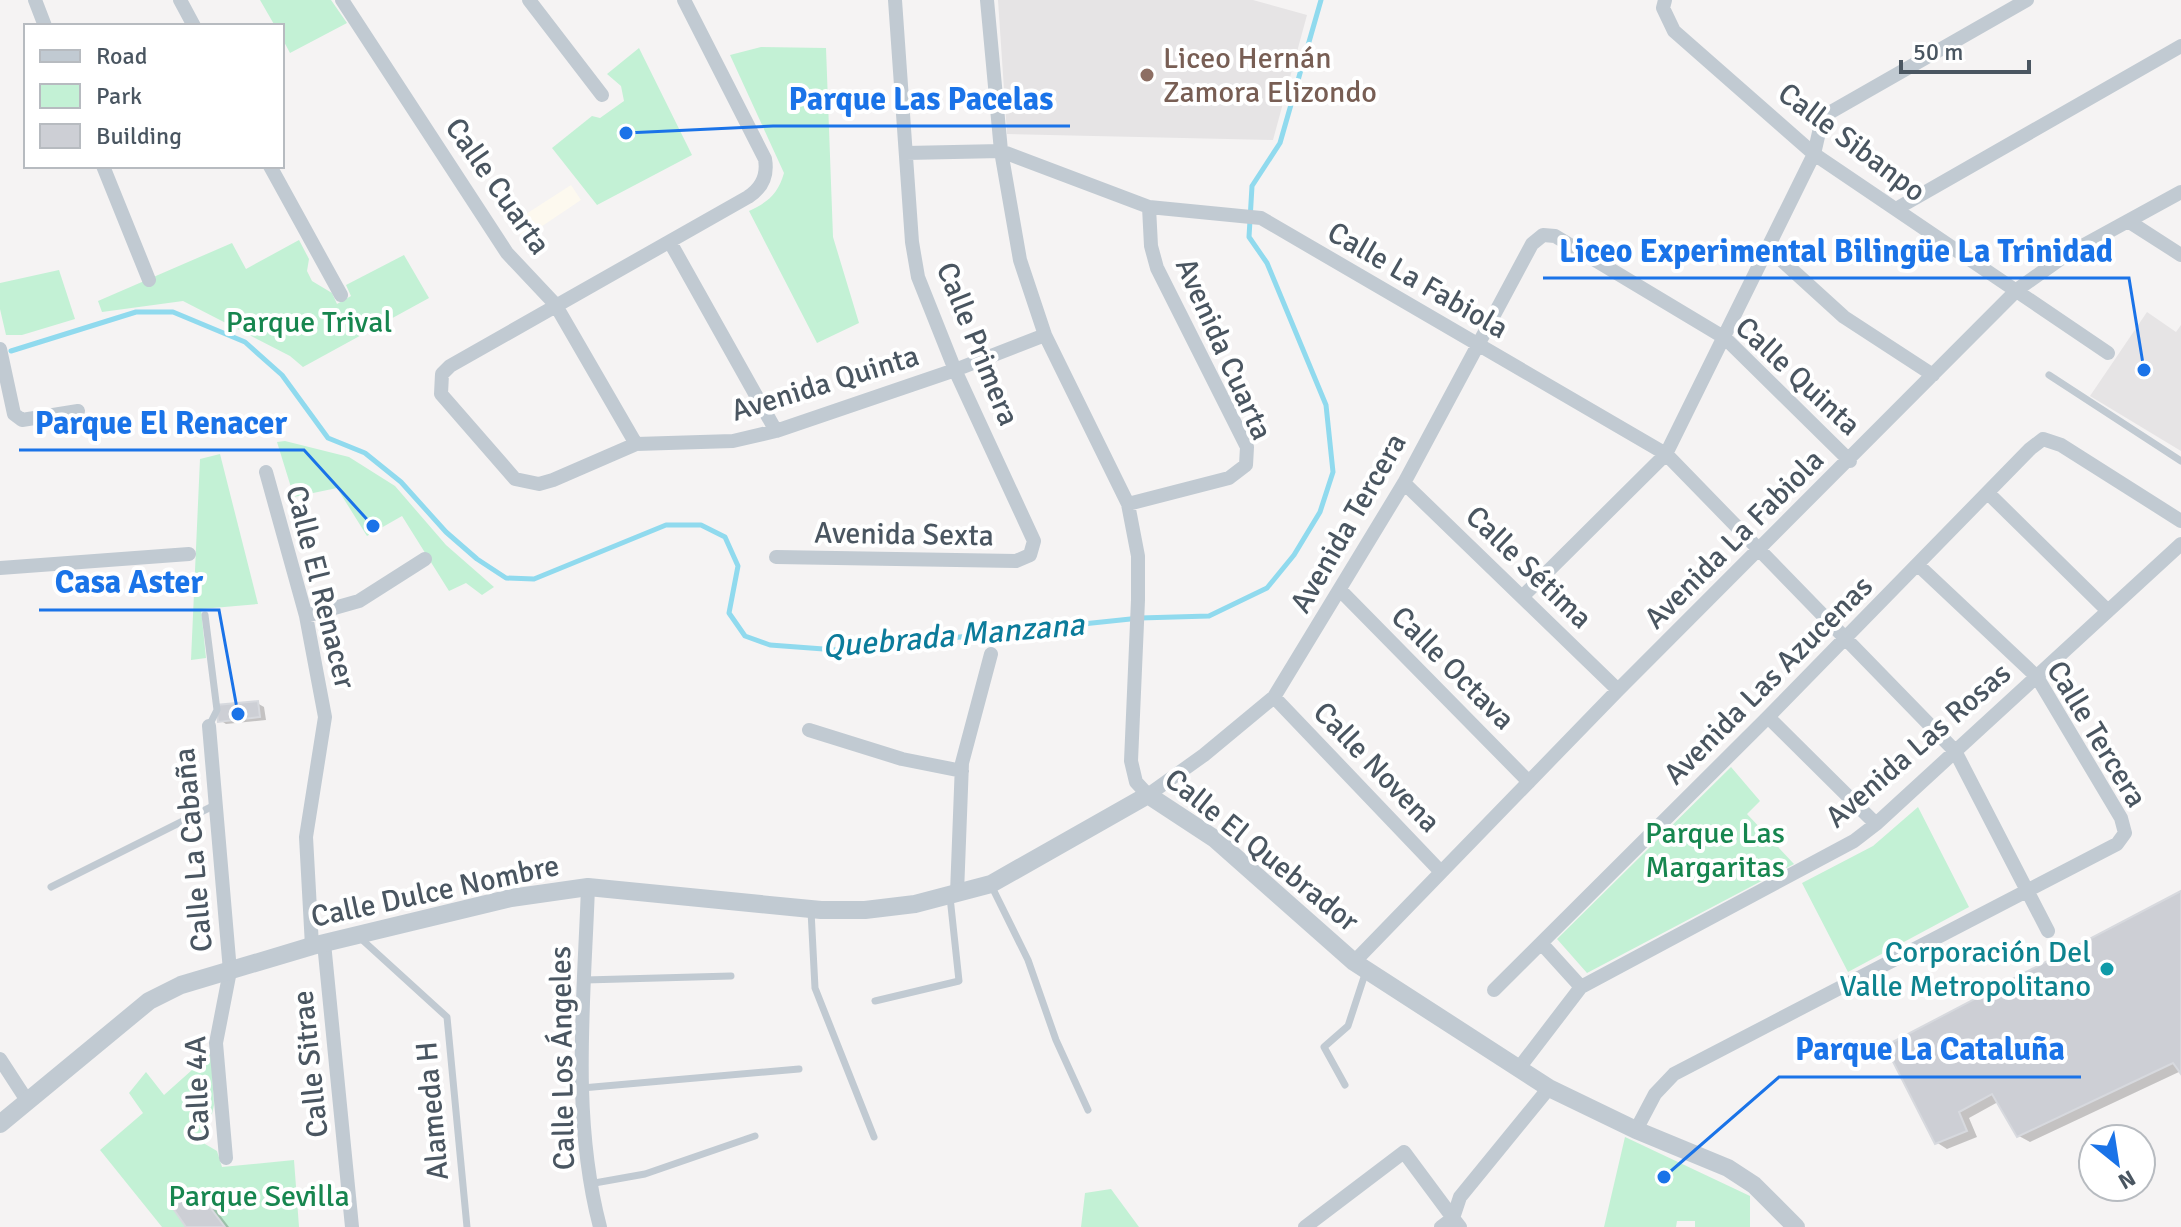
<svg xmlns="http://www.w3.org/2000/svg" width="2181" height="1227" viewBox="0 0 2181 1227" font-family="Signika,sans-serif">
	<rect width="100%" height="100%" fill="#f5f3f3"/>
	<path fill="#fdf9ef" d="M571,185L581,200L523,239L512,223Z"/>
	<path fill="#e6e4e5" d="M998,0H1253L1307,15L1273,140L1007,134Z
		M2147,312L2176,332L2181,325V451L2090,396Z"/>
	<path fill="#c3f1d5" d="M260,0H331L347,23L290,53L282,38V26H275Z
		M761,47L826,48L833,237L859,323L817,343L749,211C768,202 778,194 784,173L730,55Z
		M639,48L692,155L597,205L552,148L592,116L600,118L624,101L621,86L607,74Z
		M299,240L309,259L307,271L312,281L332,293L337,304L351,296L346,285L404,255L429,298L303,367L290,356L183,301L102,312L98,301L232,243L246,269Z
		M59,270L75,319L22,335H6L0,309V283Z
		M285,441L349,457L395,486L446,545L494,587L482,595L466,583L449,591L402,516L367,536L337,488L294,497L277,442Z
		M220,454L258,604L201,609L206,658L191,660L200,459Z
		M1731,767L1760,801L1747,814L1794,864L1587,973L1557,939Z
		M1918,807L1969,907L1848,972L1802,883L1873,846Z
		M211,1053L214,1105L212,1114L202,1122L205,1144L217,1151L222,1167L294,1160L299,1227H225L192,1188L170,1204L186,1227H162L100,1150L143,1113L129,1093L146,1072L164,1095Z
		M1625,1137L1750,1196V1227H1695V1221H1677L1676,1227H1604Z
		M1111,1189L1139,1227H1081L1085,1193Z"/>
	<path fill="#0003" d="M257,703L264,707L266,720L226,724L220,720Z
		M2181,893V1071L2030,1142L2019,1136L1998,1102L1969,1118L1977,1137L1947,1149L1936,1142L1888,1047Z
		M192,1190L207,1198L229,1227H188Z"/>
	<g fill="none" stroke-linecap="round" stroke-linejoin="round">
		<path stroke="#90daee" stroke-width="5" d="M11,351L136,312H173L245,342L282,375L328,438L365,453L401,482L446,532L477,559L506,578L534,579L666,525H701L725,537L738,566L729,613L745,636L770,645L837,650L1140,618L1209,616L1267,588L1294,555L1320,512L1333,472L1326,405L1267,263L1249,237L1252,186L1280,143L1321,0"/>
	</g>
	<path fill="#cdcfd5" stroke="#d7d9de" stroke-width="2" d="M258,701L260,717L218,722L216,705Z
		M2181,891V1074L2173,1063L2017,1137L1992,1094L1959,1112L1967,1131L1935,1144L1885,1046Z
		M192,1188L197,1190L225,1227H186L170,1204Z"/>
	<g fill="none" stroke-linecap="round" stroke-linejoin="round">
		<path stroke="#c1cad2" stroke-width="7" d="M2049,375L2181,461
			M205,615L217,710L209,726
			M991,885L1028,960L1056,1040L1088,1110
			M51,887L213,806
			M811,911L815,988L874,1137
			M358,936L447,1017L467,1227
			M585,980L731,976
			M875,1001L959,981L950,897
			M1345,1085L1324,1047L1348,1026L1366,971
			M582,1088L799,1069
			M589,1184L645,1174L755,1136"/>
		<path stroke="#c1cad2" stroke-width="14" d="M35,0L45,26
			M180,0L194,26
			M342,0L507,253L555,304L636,444
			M529,0L602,95
			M684,0L765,159C768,176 762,188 748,197L450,366L442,374L441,394L515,479L539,484L553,480L636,444L733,441L776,431L955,370L1045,335
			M987,0L1001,151L1020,260L1045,335L1128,504L1138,556V600L1131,761L1136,782L1148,795L1204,755L1274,697L1404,483L1532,244L1543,235L1555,236L1725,338L1850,461
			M1665,0L1663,8L1674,31L1814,154L2108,353
			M906,153L1001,151L1149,207L1261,218L1666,454L1955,751L2048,931
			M103,166L149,280
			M270,166L341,295
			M1896,209L2181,46
			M2128,221L2181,255
			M670,242L776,431
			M1767,247L1844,317L1933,375
			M0,349L14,414L22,420L78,411
			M266,472L306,616L325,717L306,837L312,946
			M1404,483L1618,690
			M1989,494L2108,611
			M1128,504L1229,478L1246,465L1247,447L1157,268L1151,246L1149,207
			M776,557L1016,561L1030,555L1034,541L955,370L918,277L912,242L895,0
			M0,568L189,554
			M1340,590L1529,782
			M1523,596L1666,454L1814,154L1820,128L1829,113L2027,0
			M306,616L359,601L425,559
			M1274,697L1441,872
			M1768,717L1876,824
			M209,726L230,971L216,1043L226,1158
			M809,730L902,759L962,771
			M588,887C584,1000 571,1117 600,1227
			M957,893L962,763L991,654
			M324,943L352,1227
			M1542,944L1581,987
			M1354,962L1618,690L2018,289L2066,255L2181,192
			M1494,990L1768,717L2030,449L2043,439L2061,445L2181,521
			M0,1059L26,1099
			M1519,1068L1581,987L1854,841L1876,824L2181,544
			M1636,1130L1655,1094L1674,1074L2117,844L2125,833L2121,818L2037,677L1918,565
			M1305,1227L1404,1152L1453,1218L1441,1227
			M1460,1227L1453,1218L1460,1197L1549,1088"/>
		<path stroke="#c1cad2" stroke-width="18" d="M0,1124L149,1001L181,985L312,946L511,898L588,887L821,910H865L915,904L991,884L1148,795L1215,839L1354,962L1549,1088L1636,1130L1728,1168L1754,1185L1796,1227"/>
	</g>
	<circle fill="#8d6e63" stroke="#fff" stroke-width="3" cx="1147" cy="75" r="8"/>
	<circle fill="#0f9aa8" stroke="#fff" stroke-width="3" cx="2107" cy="969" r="8"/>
	<g text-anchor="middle" stroke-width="8" stroke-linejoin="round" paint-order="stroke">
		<g font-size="30" fill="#785e54" stroke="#fff" text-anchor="start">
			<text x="1163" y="68">Liceo Hernán<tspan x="1163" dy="34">Zamora Elizondo</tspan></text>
		</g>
		<g font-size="30" fill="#4a5661" stroke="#fff">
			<text transform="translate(1852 142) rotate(37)" y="10">Calle Sibanpo</text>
			<text transform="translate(498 186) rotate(55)" y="10">Calle Cuarta</text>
			<text transform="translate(1418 280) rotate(30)" y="10">Calle La Fabiola</text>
			<text transform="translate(978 344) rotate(68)" y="10">Calle Primera</text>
			<text transform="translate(1224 349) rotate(66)" y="10">Avenida Cuarta</text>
			<text transform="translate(1798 376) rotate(43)" y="10">Calle Quinta</text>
			<text transform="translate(825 383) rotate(-17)" y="10">Avenida Quinta</text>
			<text transform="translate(1348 523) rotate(-60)" y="10">Avenida Tercera</text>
			<text transform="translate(904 534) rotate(1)" y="10">Avenida Sexta</text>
			<text transform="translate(1734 539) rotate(-45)" y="10">Avenida La Fabiola</text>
			<text transform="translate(1529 567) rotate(44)" y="10">Calle Sétima</text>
			<text transform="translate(321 587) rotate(76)" y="10">Calle El Renacer</text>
			<text transform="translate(1453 668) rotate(45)" y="10">Calle Octava</text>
			<text transform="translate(1768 680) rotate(-45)" y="10">Avenida Las Azucenas</text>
			<text transform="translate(2097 734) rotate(59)" y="10">Calle Tercera</text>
			<text transform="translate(1918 745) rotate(-41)" y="10">Avenida Las Rosas</text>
			<text transform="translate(1377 767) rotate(46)" y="10">Calle Novena</text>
			<text transform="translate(193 850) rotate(-95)" y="10">Calle La Cabaña</text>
			<text transform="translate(1262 850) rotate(39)" y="10">Calle El Quebrador</text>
			<text transform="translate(435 891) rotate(-12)" y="10">Calle Dulce Nombre</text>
			<text transform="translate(562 1058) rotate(-91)" y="10">Calle Los Ángeles</text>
			<text transform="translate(310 1064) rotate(-96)" y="10">Calle Sitrae</text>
			<text transform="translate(197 1089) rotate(-92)" y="10">Calle 4A</text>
			<text transform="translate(432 1111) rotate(-95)" y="10">Alameda H</text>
		</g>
		<g font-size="30" fill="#17864f" stroke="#fff">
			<text x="309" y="332">Parque Trival</text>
			<text x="1715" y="843">Parque Las<tspan x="1715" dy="34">Margaritas</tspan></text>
			<text x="259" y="1206">Parque Sevilla</text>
		</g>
		<g font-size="30" fill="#0d838f" stroke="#fff" text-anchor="end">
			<text x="2091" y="962">Corporación Del<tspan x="2091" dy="34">Valle Metropolitano</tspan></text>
		</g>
		<g font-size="32" font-style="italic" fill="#0c7c9b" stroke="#fff">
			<text transform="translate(953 635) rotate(-5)" y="11">Quebrada Manzana</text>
		</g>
	</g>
	<path fill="none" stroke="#1a73e8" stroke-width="3" d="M626 133L773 126H1070M2144 370L2129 278H1543M373 526L304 450H19M238 714L219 610H39M1664 1177L1779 1077H2081"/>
	<g fill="#1a73e8" stroke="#fff" stroke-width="3">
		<circle cx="626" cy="133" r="8"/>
		<circle cx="2144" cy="370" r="8"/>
		<circle cx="373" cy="526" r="8"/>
		<circle cx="238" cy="714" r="8"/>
		<circle cx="1664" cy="1177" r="8"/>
	</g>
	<g font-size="32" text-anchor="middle" font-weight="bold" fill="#1a73e8" stroke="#fff" stroke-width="8" stroke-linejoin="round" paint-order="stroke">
		<text x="921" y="110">Parque Las Pacelas</text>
		<text x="1836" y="262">Liceo Experimental Bilingüe La Trinidad</text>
		<text x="161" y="434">Parque El Renacer</text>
		<text x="129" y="593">Casa Aster</text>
		<text x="1930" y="1060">Parque La Cataluña</text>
	</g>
	<rect x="24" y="24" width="260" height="144" fill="#ffffff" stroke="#b7bbc0" stroke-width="2"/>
	<rect x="40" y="50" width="40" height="12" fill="#c1cad2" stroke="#b7bbc0" stroke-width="2"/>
	<text x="96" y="64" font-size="24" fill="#4a5661">Road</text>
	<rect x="40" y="84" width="40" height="24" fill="#c3f1d5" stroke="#b7bbc0" stroke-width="2"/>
	<text x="96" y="104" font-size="24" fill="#4a5661">Park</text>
	<rect x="40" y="124" width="40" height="24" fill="#cdcfd5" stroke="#b7bbc0" stroke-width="2"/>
	<text x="96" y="144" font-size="24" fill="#4a5661">Building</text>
	<g transform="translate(2117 1163) rotate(150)"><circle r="38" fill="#ffffff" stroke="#b7bbc0" stroke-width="2"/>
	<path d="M0-6L14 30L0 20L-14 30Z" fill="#1a73e8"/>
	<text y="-12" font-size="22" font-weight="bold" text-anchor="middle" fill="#4a5661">N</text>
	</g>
	<path d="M1901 60v12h128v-12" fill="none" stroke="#4a5661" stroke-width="4"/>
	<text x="1913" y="60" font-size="24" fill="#4a5661" stroke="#ffffff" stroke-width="6" paint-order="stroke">50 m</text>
</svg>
